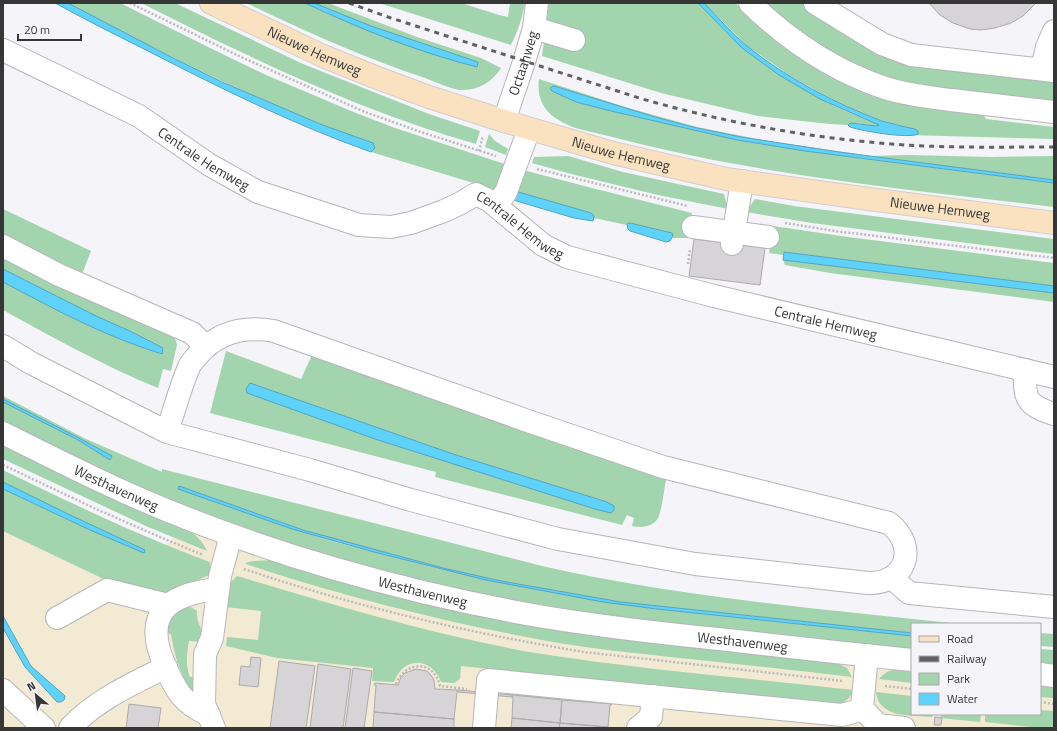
<svg xmlns="http://www.w3.org/2000/svg" width="1057" height="731" viewBox="0 0 1057 731" font-family="'Titillium Web',sans-serif">
	<rect width="100%" height="100%" fill="#f5f4f8"/>
	<path fill="#f3ead4" d="M3,498L147,562L185,528L279,562L912,671V714H1040V684L1054,686V728H3Z"/>
	<path fill="#a2d4ae" fill-rule="evenodd" d="M68,3H120L208,47L266,75L356,113L395,128L511,166L500,191L371,152L373,150V143C338,132 305,118 271,103C201,73 135,39 68,3Z
		M141,3H175L303,64L429,114L480,131L476,144C359,111 249,57 141,3Z
		M246,3H305L326,13L421,50L477,67L478,62L371,26L314,3H328L417,37L481,58L501,68C493,81 479,90 463,90C452,90 436,82 425,78C364,58 305,31 246,3Z
		M379,3H461L499,15L508,17L510,3H525C522,19 518,31 511,45Z
		M549,3H698L742,48L779,75L834,106L879,125L876,126L855,123L848,125L830,124L758,116L661,93L542,56Z
		M704,3H735L780,41L982,113L986,119L1054,127V139L907,135H916L918,134V131L883,121L857,111L826,96L792,77L747,46Z
		M757,3H805L859,37L1054,76V106L910,88L841,62Z
		M539,79L625,107L697,127L768,141L871,156L908,155L992,157L1054,156V180L839,152L741,137L697,128L655,117L595,100L558,87H551L552,91L576,102L607,110L737,140L805,151L1054,183V207C946,194 837,183 730,163C679,154 629,141 579,129C555,121 535,108 539,79Z
		M489,134L495,141L508,149L506,155L485,147Z
		M568,156L623,172L724,194L728,209L658,195L571,174L532,163L534,157Z
		M519,169L592,188L692,213L689,238H673V236L661,230L628,224L627,225L594,218L590,213L515,191Z
		M755,199L794,206L1054,239V254L812,223L746,212Z
		M3,209L91,251L82,274L3,240Z
		M773,226L848,237L1054,263V286L784,252L783,255L769,253Z
		M3,253L174,335L177,345L171,371L163,369L158,388C104,366 54,338 3,310V282C54,309 106,337 161,354L163,348L130,331L96,316L3,269Z
		M783,260L1054,293V302L830,273L785,265Z
		M226,351L301,379L312,355L667,473C665,483 662,511 658,518C653,527 641,528 632,526L634,518L627,515L622,525L435,477L436,472L210,413ZM250,383L453,454L607,502L611,513L375,439L251,393Z
		M3,396L86,439L162,472V469L542,566C679,597 820,609 960,624H912V633L621,602L501,581L443,568L303,530L179,486L178,488L292,529L339,543L436,568L553,593L657,609L912,636V649C791,636 669,626 549,606C395,581 243,534 100,469C67,454 35,437 3,420V402L78,440L110,460L112,457L79,438L3,399Z
		M3,445C62,477 124,502 185,528C195,534 202,540 207,551L148,527L3,459Z
		M3,470C71,503 139,536 210,562L211,574L192,583L159,597L135,594L3,531V489L34,504L144,553L145,550L68,514L3,482Z
		M272,560L835,662L847,668L852,677C795,670 737,664 680,658C635,653 591,649 547,641C445,622 345,597 246,564L245,563L254,561Z
		M237,576C337,606 439,637 542,654C645,670 749,678 853,690C851,698 845,702 839,705L461,666L460,679L454,683L441,682C431,656 403,657 394,682L372,681L373,668L277,658L226,646L227,637L258,640L261,611L226,607L229,584Z
		M191,607L197,611C196,625 204,627 202,642L189,641C187,654 185,664 190,677H198L196,698C180,674 176,662 171,634L164,633C168,619 176,609 191,607Z
		M1040,633L1054,634V647L1040,646Z
		M1040,649L1054,650V664L1040,662Z
		M899,669L912,671V683L879,679C885,672 890,670 899,669Z
		M1040,684L1054,686V698L1040,697Z
		M506,692L614,703L612,704L512,695H506Z
		M876,692L912,696V714H933L932,717C912,715 879,719 876,692Z
		M1040,710L1054,711V728H1040L985,722V714H1040Z
		M941,714H981L980,722L940,718Z"/>
	<path fill="#5fd2fa" stroke="#53a3c0" d="M55,3H68L171,57L222,82L320,124L373,143L375,148L371,152C292,124 218,87 144,49C114,34 84,19 55,3Z
		M305,3H314L371,26L478,62L477,67C418,52 360,29 305,3Z
		M698,3H704C718,17 731,33 747,46C785,77 836,104 882,121C893,124 904,127 915,129L918,131V134C908,139 862,131 850,127L848,125L851,123L876,126L879,125L820,99L779,75L742,48Z
		M554,86L655,117L697,128L741,137L839,152L1054,180V183L805,151L737,140L607,110L576,102L552,91L550,88Z
		M515,191L591,213L594,216L593,221L574,218L513,200Z
		M630,223L672,233L673,236L670,241L666,242L630,231L628,229L627,224Z
		M784,252L1054,286V293L783,260Z
		M3,269L96,316L130,331L163,348L162,354C106,337 54,309 3,282Z
		M250,383L453,454L607,502L614,506V510L611,513L595,509L375,439L247,393L246,389Z
		M3,399L79,438L112,456L110,460L78,440L3,402Z
		M3,482L68,514L145,550L144,553L90,530L3,489Z
		M179,486L303,530L443,568L501,581L621,602L912,633V636L657,609L603,602L486,580L374,552L292,529L178,489Z
		M3,616L31,666L65,696L64,700L61,702H57L25,667L3,628Z"/>
	<path fill="#d7d4d8" stroke="#adaaad" d="M929,3H1036L1023,16L1011,23L995,28L981,30L970,29L953,23L940,15Z
		M694,239L765,248L760,285L689,276Z
		M251,657L261,658L258,687L239,685L241,666L250,667Z
		M279,661L315,666L306,728H270Z
		M318,664L351,669L343,728H310Z
		M353,668L372,671L364,728H345Z
		M416,669L427,671L431,675L434,680L435,689L458,690L457,692L454,719L374,712L376,685H374L375,683L398,685L401,677L405,673Z
		M458,690L512,695V697L458,692Z
		M512,695L562,700L560,723L512,718L513,697H512Z
		M562,700L612,704L611,705H610L608,727L560,723Z
		M129,704L161,708L158,728H126Z
		M374,712L454,719V728H373Z
		M935,717L942,718L941,725H934Z
		M512,718L560,723L559,728H511Z
		M560,723L608,727V728H559Z"/>
	<g fill="none" stroke-linecap="round" stroke-linejoin="round">
		<g stroke="#b6b5b9" stroke-width="24">
			<g id="minor">
				<path d="M750,3C788,40 835,71 885,88C907,95 929,97 951,100C985,104 1020,108 1054,112"/>
				<path d="M815,3L882,44L911,55L1054,71"/>
				<path d="M534,28L574,40"/>
				<path id="s1" d="M3,50L139,116L208,164L258,192L359,225L391,227L411,223L444,211L461,203L476,194L490,201L543,245L567,257L714,296L1054,377"/>
				<path d="M1042,69L1047,47L1054,31"/>
				<path id="s2" d="M504,121L524,62L534,28L537,3"/>
				<path d="M496,206L506,192L529,129"/>
				<path d="M693,227L768,237"/>
				<path d="M732,244L742,181"/>
				<path d="M3,246L59,275L192,333L201,342L204,348"/>
				<path d="M3,346L31,363L167,432L310,470L411,500L558,539L695,564L868,583C906,584 919,547 889,523L663,467L525,420L274,331C245,326 218,332 198,355C195,359 190,363 189,367C180,388 174,411 167,432"/>
				<path d="M1025,370C1024,399 1026,405 1054,414"/>
				<path id="s3" d="M3,433C45,454 88,476 131,495C260,552 405,593 544,617C605,627 667,634 728,640C789,647 851,654 912,660"/>
				<path d="M892,578L909,593L1054,607"/>
				<path d="M57,618L107,590L168,605"/>
				<path d="M867,655L862,708L878,725L904,728"/>
				<path d="M1040,674L1054,676"/>
				<path d="M3,690L44,728"/>
				<path d="M209,715C183,704 176,691 165,666C142,614 167,594 218,589"/>
				<path d="M70,728C96,700 132,684 166,667"/>
				<path d="M214,728L204,704L205,654L212,638L220,576L231,535"/>
				<path d="M484,728L488,680L842,715L857,711L862,708"/>
				<path d="M638,728L651,717L653,696"/>
			</g>
		</g>
		<g stroke="#cfcfcf" stroke-width="24">
			<g id="major">
				<path id="s4" d="M211,3L323,56L375,77L429,97L504,121L613,153L726,179L869,199L1054,223"/>
			</g>
		</g>
		<path stroke="#bbbabd" stroke-width="2.5" stroke-dasharray="2 2" stroke-linecap="butt" d="M130,3L241,57L365,112L421,132L496,156
			M479,151L483,136
			M537,169L688,206
			M785,223L835,231L1054,258
			M688,264L690,248
			M3,465L96,509L160,537L203,555
			M244,569C354,606 469,633 584,652L843,681
			M396,684C406,660 434,660 440,686L467,689
			M885,686L912,689
			M1040,702L1054,704"/>
		<use href="#minor" stroke="#fff" stroke-width="22"/>
		<use href="#major" stroke="#fae2c1" stroke-width="22"/>
		<path stroke="#616163" stroke-width="3" stroke-dasharray="5 5" stroke-linecap="butt" d="M349,3L388,17L639,98C726,123 815,139 905,145C954,148 1004,147 1054,147"/>
	</g>
	<g text-anchor="middle" stroke-width="3" stroke-linejoin="round" paint-order="stroke">
		<g font-size="14" fill="#363637" stroke="#f5f4f8">
			<text dy="5" stroke="none"><textPath href="#s4" startOffset="114">Nieuwe Hemweg</textPath></text>
			<text dy="5" stroke="none"><textPath href="#s2" startOffset="61">Octaanweg</textPath></text>
			<text dy="5" stroke="none"><textPath href="#s4" startOffset="438">Nieuwe Hemweg</textPath></text>
			<text dy="5" stroke="none"><textPath href="#s1" startOffset="229">Centrale Hemweg</textPath></text>
			<text dy="5" stroke="none"><textPath href="#s4" startOffset="762">Nieuwe Hemweg</textPath></text>
			<text dy="5" stroke="none"><textPath href="#s1" startOffset="577">Centrale Hemweg</textPath></text>
			<text dy="5" stroke="none"><textPath href="#s1" startOffset="901">Centrale Hemweg</textPath></text>
			<text dy="5" stroke="none"><textPath href="#s3" startOffset="126">Westhavenweg</textPath></text>
			<text dy="5" stroke="none"><textPath href="#s3" startOffset="450">Westhavenweg</textPath></text>
			<text dy="5" stroke="none"><textPath href="#s3" startOffset="774">Westhavenweg</textPath></text>
		</g>
	</g>
	<rect width="1057" height="731" fill="none" stroke="#363637" stroke-width="8"/>
	<rect x="911" y="623" width="130" height="92" fill="#f5f4f8" stroke="#a9a8ab"/>
	<rect x="919" y="636" width="20" height="6" fill="#fae2c1" stroke="#a9a8ab"/>
	<text x="947" y="643" font-size="12" fill="#363637">Road</text>
	<rect x="919" y="656" width="20" height="6" fill="#616163" stroke="#a9a8ab"/>
	<text x="947" y="663" font-size="12" fill="#363637">Railway</text>
	<rect x="919" y="673" width="20" height="12" fill="#a2d4ae" stroke="#a9a8ab"/>
	<text x="947" y="683" font-size="12" fill="#363637">Park</text>
	<rect x="919" y="693" width="20" height="12" fill="#5fd2fa" stroke="#a9a8ab"/>
	<text x="947" y="703" font-size="12" fill="#363637">Water</text>
	<g transform="translate(36 695) rotate(331)" stroke="#f5f4f8" stroke-width="3" paint-order="stroke">
	<path d="M0-3L7 15L0 10L-7 15Z" fill="#363637"/>
	<text y="-6" font-size="11" font-weight="bold" text-anchor="middle" fill="#363637">N</text>
	</g>
	<path d="M18 34v6h63v-6" fill="none" stroke="#363637" stroke-width="2"/>
	<text x="24" y="34" font-size="12" fill="#363637" stroke="#f5f4f8" stroke-width="3" paint-order="stroke">20 m</text>
</svg>
